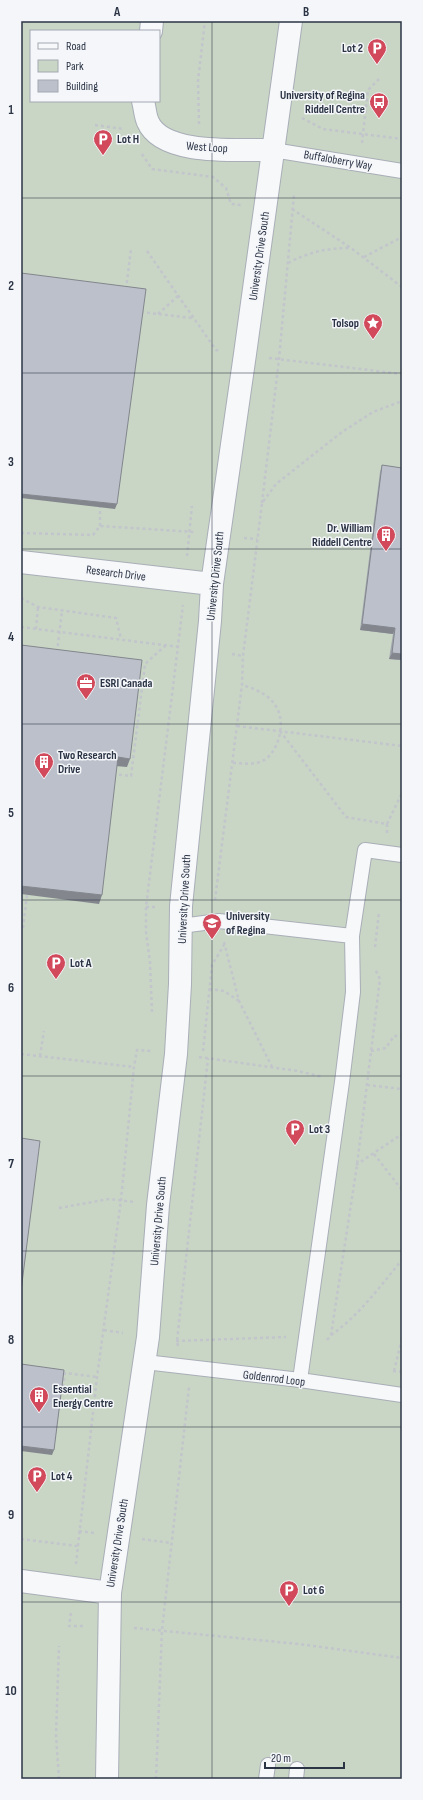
<svg xmlns="http://www.w3.org/2000/svg" width="423" height="1800" viewBox="0 0 423 1800" font-family="'Sofia Sans Condensed',sans-serif">
	<rect width="100%" height="100%" fill="#e4e7ec"/>
	<path fill="#c9d6c5" fill-rule="evenodd" d="M21,21H402V1779H21ZM31,31H159V101H31Z"/>
	<g fill="none" stroke-linecap="round" stroke-linejoin="round">
		<g stroke="#a9aeb7" stroke-width="16">
			<path id="lane" d="M273,150L402,171
				M181,926L219,921L352,936
				M145,1362L300,1380L402,1395
				M300,1380L342,1082L353,992L352,936L365,850L402,855
				M266,1779L268,1765
				M296,1779L297,1769"/>
		</g>
		<g stroke="#a9aeb7" stroke-width="24">
			<path id="street" d="M151,31L152,21
				M143,101C145,108 145,116 148,122C163,157 242,149 273,150
				M21,562L212,584
				M21,1581L110,1593
				M107,1779L110,1593L148,1337L158,1205L176,1054L180,984L181,906L210,621L212,584L245,354L291,21"/>
		</g>
		<path stroke="#c2c5cb" stroke-width="2.5" stroke-dasharray="3 3" stroke-linecap="butt" d="M302,118L323,129L402,139
			M199,124L198,81L205,21
			M95,125L124,129
			M362,143L368,90L379,79
			M142,154L152,169L213,177L226,188L231,204L241,205
			M292,209L351,248L402,287
			M147,251L216,350L221,351
			M364,257L402,237
			M288,263C309,252 327,248 350,248
			M126,289L131,249
			M141,312L192,318
			M158,314L178,296
			M269,358L402,374
			M262,503L279,359L294,195
			M100,526V507
			M21,533L93,535L100,526L195,532
			M244,538L257,539
			M187,556L192,506
			M21,598L38,607L116,618L121,639
			M21,627L179,647
			M36,629L38,607
			M57,652L62,611
			M232,654L243,656
			M237,726L402,746
			M280,731L346,817L387,824L402,793
			M233,763C242,763 251,765 260,762C278,756 286,724 277,708C270,695 256,689 242,685
			M113,774L131,776L145,664L166,645
			M387,833V824
			M215,900L242,685L243,656L262,503L276,484L342,432L373,412L402,401
			M146,907H157
			M23,928L27,895
			M224,942L239,1001L272,1067
			M375,947L379,912
			M209,989L224,991L239,1001
			M152,1012L150,962L146,932V907L183,605
			M203,1051L212,965L224,945
			M371,1051L386,1048L394,1036H402
			M21,1054L134,1067
			M40,1056L44,1031
			M199,1057L298,1071L323,1077
			M367,1085L402,1089
			M374,1154L402,1190
			M356,1165L402,1134
			M59,1208L109,1199L134,1202
			M104,1330L123,1333
			M331,1335C360,1315 380,1286 402,1260
			M327,1340L331,1335L357,1165L380,979L375,969
			M176,1341L286,1337
			M178,1346L177,1341L208,1058
			M393,1371L402,1372
			M394,1371L402,1338
			M63,1387L65,1373L97,1377
			M79,1531L94,1533
			M21,1539L77,1546
			M142,1539L171,1543
			M76,1564L97,1377L121,1200L134,1067L137,1050L152,1051
			M71,1613L69,1626H85
			M134,1628L299,1644L402,1658
			M59,1779L56,1735L59,1646
			M156,1779L162,1630L189,1387"/>
		<use href="#lane" stroke="#f7f8fa" stroke-width="14"/>
		<use href="#street" stroke="#f7f8fa" stroke-width="22"/>
	</g>
	<path fill="#a1a5ae" d="M382,465L402,468V660L389,659L393,634L360,630L380,472Z"/>
	<path fill="#83868d" d="M21,494L117,504L115,509L21,498Z
		M362,624L395,628L393,634L360,630Z
		M392,653L402,654V660L389,659Z
		M118,757L130,759L127,767L115,766Z
		M21,886L102,895L99,904L21,894Z
		M21,1446L54,1450L52,1455L21,1451Z"/>
	<path fill="#bbc0ca" stroke="#83868d" d="M21,273L146,289L117,504L21,494Z
		M382,465L402,468V654L392,653L395,628L362,624Z
		M21,645L142,660L130,759L118,757L102,895L21,886Z
		M21,1138L40,1141L21,1291Z
		M21,1364L64,1370L54,1450L21,1446Z"/>
	<path fill="none" stroke="#2b3445" stroke-width="1" stroke-opacity="0.55" d="M212,21V1779M21,198H402M21,373H402M21,549H402M21,724H402M21,900H402M21,1076H402M21,1251H402M21,1427H402M21,1602H402"/>
	<defs>
		<g id="parking-pin" transform="scale(1)"><path d="M0 17L-7.5 6A9.5 9.5 0 1 1 7.5 6Z" fill="#d1495b" stroke="#f4f6f9"/><path d="M-3.5-5.5H1a3.5 3.5 0 0 1 0 7H-1V5.5H-3.5ZM-1-3.4V-.6H.8a1.4 1.4 0 0 0 0-2.8Z" fill="#fff"/></g>
		<g id="bus-pin" transform="scale(1)"><path d="M0 17L-7.5 6A9.5 9.5 0 1 1 7.5 6Z" fill="#d1495b" stroke="#f4f6f9"/><path d="M-5-6H5V4H4V6H2V4H-2V6H-4V4H-5ZM-3.5-4V0h7V-4ZM-3.5 1.2v1.5H-2V1.2ZM2 1.2v1.5H3.5V1.2Z" fill="#fff"/></g>
		<g id="sight-pin" transform="scale(1)"><path d="M0 17L-7.5 6A9.5 9.5 0 1 1 7.5 6Z" fill="#d1495b" stroke="#f4f6f9"/><path d="M0-6L1.8-2.2L6-1.7L2.9 1.2L3.7 5.4L0 3.3L-3.7 5.4L-2.9 1.2L-6-1.7L-1.8-2.2Z" fill="#fff"/></g>
		<g id="building-pin" transform="scale(1)"><path d="M0 17L-7.5 6A9.5 9.5 0 1 1 7.5 6Z" fill="#d1495b" stroke="#f4f6f9"/><path d="M-4-6H4V6H1V3H-1V6H-4ZM-2.5-4.3h1.7v1.8h-1.7ZM.8-4.3h1.7v1.8H.8ZM-2.5-1h1.7V.8h-1.7ZM.8-1h1.7V.8H.8Z" fill="#fff"/></g>
		<g id="office-pin" transform="scale(1)"><path d="M0 17L-7.5 6A9.5 9.5 0 1 1 7.5 6Z" fill="#d1495b" stroke="#f4f6f9"/><path d="M-6-3h4V-5.5h4V-3h4V5H-6ZM-1-4.5V-3h2v-1.5ZM-6 0V1H6V0Z" fill="#fff"/></g>
		<g id="university-pin" transform="scale(1)"><path d="M0 17L-7.5 6A9.5 9.5 0 1 1 7.5 6Z" fill="#d1495b" stroke="#f4f6f9"/><path d="M0-5L7-2L0 1L-7-2ZM-4 1L0 2.5L4 1V4Q0 6-4 4Z" fill="#fff"/></g>
	</defs>
	<g fill-rule="evenodd">
		<use href="#parking-pin" x="377" y="48"/>
		<use href="#bus-pin" x="379" y="102"/>
		<use href="#parking-pin" x="103" y="139"/>
		<use href="#sight-pin" x="373" y="323"/>
		<use href="#building-pin" x="386" y="535"/>
		<use href="#office-pin" x="86" y="683"/>
		<use href="#building-pin" x="44" y="762"/>
		<use href="#university-pin" x="212" y="923"/>
		<use href="#parking-pin" x="56" y="963"/>
		<use href="#parking-pin" x="295" y="1129"/>
		<use href="#building-pin" x="39" y="1396"/>
		<use href="#parking-pin" x="37" y="1476"/>
		<use href="#parking-pin" x="289" y="1590"/>
	</g>
	<g text-anchor="middle" stroke-width="3" stroke-linejoin="round" paint-order="stroke">
		<g font-size="12" font-weight="bold" fill="#2b3445" stroke="#f4f6f9" text-anchor="start">
			<text x="363" y="52" text-anchor="end">Lot 2</text>
			<text x="365" y="99" text-anchor="end">University of Regina<tspan x="365" dy="14">Riddell Centre</tspan></text>
			<text x="117" y="143">Lot H</text>
			<text x="359" y="327" text-anchor="end">Tolsop</text>
			<text x="372" y="532" text-anchor="end">Dr. William<tspan x="372" dy="14">Riddell Centre</tspan></text>
			<text x="100" y="687">ESRI Canada</text>
			<text x="58" y="759">Two Research<tspan x="58" dy="14">Drive</tspan></text>
			<text x="226" y="920">University<tspan x="226" dy="14">of Regina</tspan></text>
			<text x="70" y="967">Lot A</text>
			<text x="309" y="1133">Lot 3</text>
			<text x="53" y="1393">Essential<tspan x="53" dy="14">Energy Centre</tspan></text>
			<text x="51" y="1480">Lot 4</text>
			<text x="303" y="1594">Lot 6</text>
		</g>
		<g font-size="12" fill="#2b3445" stroke="#f4f6f9">
			<text transform="translate(207 147) rotate(4)" y="4">West Loop</text>
			<text transform="translate(338 160) rotate(10)" y="4">Buffaloberry Way</text>
			<text transform="translate(259 256) rotate(-82)" y="4">University Drive South</text>
			<text transform="translate(116 573) rotate(7)" y="4">Research Drive</text>
			<text transform="translate(215 576) rotate(-84)" y="4">University Drive South</text>
			<text transform="translate(184 899) rotate(-87)" y="4">University Drive South</text>
			<text transform="translate(158 1221) rotate(-85)" y="4">University Drive South</text>
			<text transform="translate(274 1378) rotate(7)" y="4">Goldenrod Loop</text>
			<text transform="translate(117 1543) rotate(-81)" y="4">University Drive South</text>
		</g>
	</g>
	<rect width="423" height="1800" fill="none" stroke="#f4f6f9" stroke-width="44"/>
	<rect x="30" y="30" width="130" height="72" fill="#f4f6f9" stroke="#a4a8b1"/>
	<rect x="38" y="43" width="20" height="6" fill="#f7f8fa" stroke="#a4a8b1"/>
	<text x="66" y="50" font-size="12" fill="#2b3445">Road</text>
	<rect x="38" y="60" width="20" height="12" fill="#c9d6c5" stroke="#a4a8b1"/>
	<text x="66" y="70" font-size="12" fill="#2b3445">Park</text>
	<rect x="38" y="80" width="20" height="12" fill="#bbc0ca" stroke="#a4a8b1"/>
	<text x="66" y="90" font-size="12" fill="#2b3445">Building</text>
	<path d="M265 1762v6h79v-6" fill="none" stroke="#2b3445" stroke-width="2"/>
	<text x="271" y="1762" font-size="12" fill="#2b3445" stroke="#f4f6f9" stroke-width="3" paint-order="stroke">20 m</text>
	<rect x="22" y="22" width="379" height="1756" fill="none" stroke="#2b3445" stroke-width="1.5"/>
	<g font-size="13" text-anchor="middle" font-weight="bold" fill="#2b3445">
		<text x="117" y="16">A</text>
		<text x="306" y="16">B</text>
		<text x="11" y="114">1</text>
		<text x="11" y="290">2</text>
		<text x="11" y="466">3</text>
		<text x="11" y="641">4</text>
		<text x="11" y="817">5</text>
		<text x="11" y="992">6</text>
		<text x="11" y="1168">7</text>
		<text x="11" y="1344">8</text>
		<text x="11" y="1519">9</text>
		<text x="11" y="1695">10</text>
	</g>
</svg>
